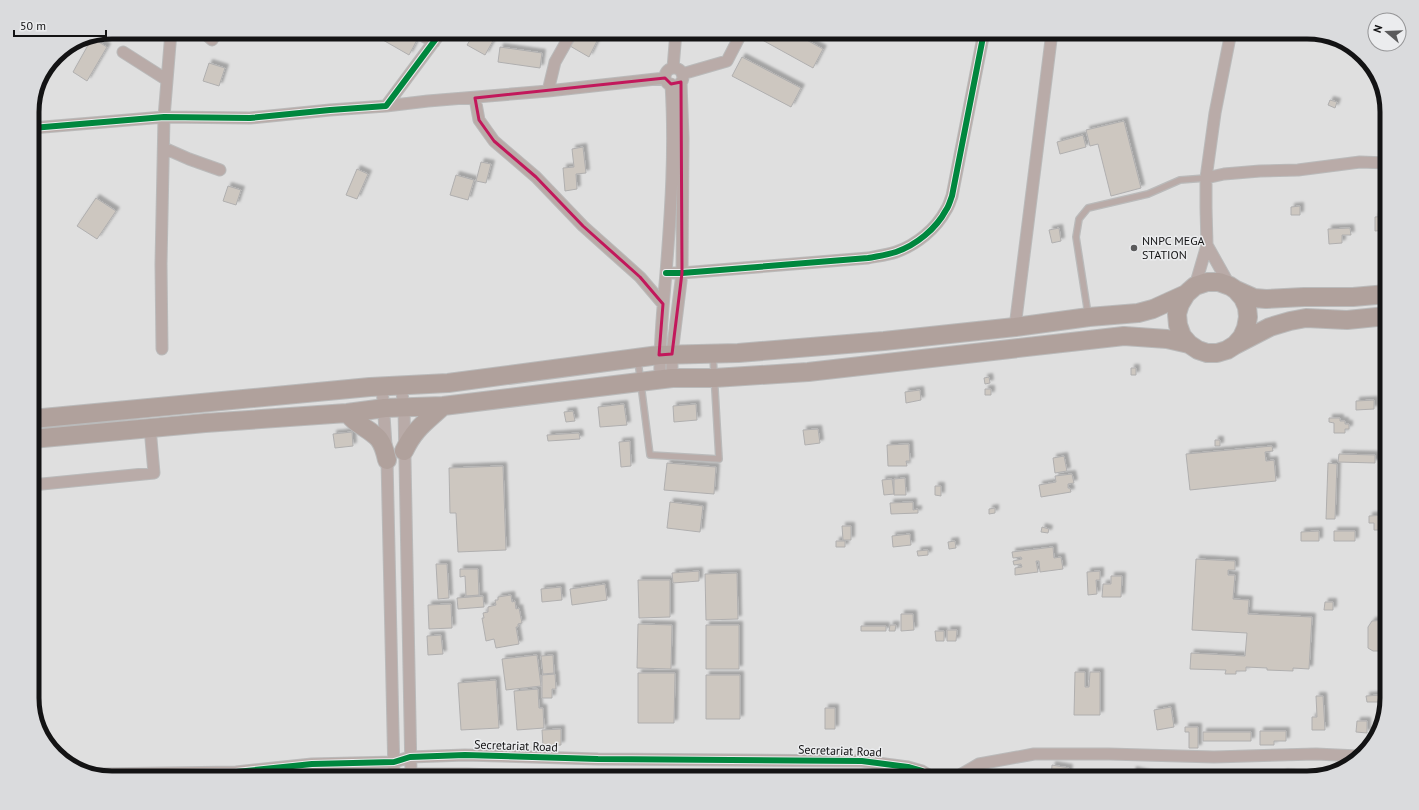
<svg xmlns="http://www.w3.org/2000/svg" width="1419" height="810" viewBox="0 0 1419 810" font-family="'PT Sans',sans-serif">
	<defs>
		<filter id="shadow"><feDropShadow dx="3.5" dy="-3.5" stdDeviation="1" flood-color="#0004"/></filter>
	</defs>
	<rect width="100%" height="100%" fill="#dfdfdf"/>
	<path fill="#cdc7c0" stroke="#b0afaf" filter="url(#shadow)" d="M369,32H402L417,40L409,55Z
		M475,32H498L485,55L467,45Z
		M546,32H566L561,41Z
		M578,32H581L597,41L589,57L570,46Z
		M757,32H792L823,49L813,68L755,36Z
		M1098,32H1123L1122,38L1097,35Z
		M92,38L107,47L87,81L73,72Z
		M500,47L542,53L540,68L498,62Z
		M742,57L801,88L791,107L732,76Z
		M209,63L225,68L219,86L203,81Z
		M1330,100L1337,102L1335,108L1328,105Z
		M1124,121L1141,188L1111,196L1098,144L1090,146L1086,130Z
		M1083,135L1086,147L1060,154L1057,142Z
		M583,147L586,173L576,174L577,189L565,191L563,168L574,167L572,149Z
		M481,162L491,164L486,183L476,181Z
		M357,169L368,174L357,199L346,195Z
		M456,175L474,180L468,200L450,195Z
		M228,186L241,190L236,205L223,201Z
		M96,198L116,211L97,239L77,226Z
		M1300,206V215H1291V207Z
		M1387,216V230L1375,231V217Z
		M1059,228L1061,241L1052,243L1049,230Z
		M1350,228L1351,235H1342V243L1329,244L1328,229Z
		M1131,368H1136V375H1131Z
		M989,377L990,383L985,384L984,378Z
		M985,389H991V395H985Z
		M920,390L921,400L906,403L905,392Z
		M1374,400V409L1356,410V401Z
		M624,404L627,425L600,427L598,407Z
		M696,404L697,420L674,422L673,406Z
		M573,411L575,421L566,422L564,412Z
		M1329,418H1340V421H1345V424H1349V429H1345V433H1334V423L1329,422Z
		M818,429L820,443L805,445L803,430Z
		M352,432L353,446L335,448L333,434Z
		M579,433L580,439L548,441L547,435Z
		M1215,440H1220V446H1215Z
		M630,441L631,466L621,467L619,442Z
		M909,444L910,461H906L907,466H888L887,445Z
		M1272,446L1273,451L1265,452L1266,461L1274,460L1276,481L1190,490L1186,454Z
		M1339,454L1375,455V463L1338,462Z
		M1064,456L1067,471L1055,473L1053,458Z
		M667,463L716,467L714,494L664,490Z
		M1328,463L1337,464L1335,519H1326Z
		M503,466L506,550L458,552L456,513H450L449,468Z
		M1072,474L1074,483L1068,484V488H1070L1071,492L1041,497L1039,485L1056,482L1055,476Z
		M905,478L906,495H894V479Z
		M892,479L894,494L884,495L882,480Z
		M935,486H941V496L935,495Z
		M670,502L703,506L700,532L667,528Z
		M913,502V510L918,509V513L891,514L890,503Z
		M995,508V513L989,514V509Z
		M1387,515V530H1374V523H1369V516Z
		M842,526H851V540H843Z
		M1042,527L1049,529L1048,533L1041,532Z
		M1319,531V541H1301V532Z
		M1334,531H1355V541H1334Z
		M910,534L911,545L893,547L892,536Z
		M836,541H845V547H836Z
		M955,541L956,548L949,549L948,542Z
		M1053,547L1054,558L1061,557L1063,569L1040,572L1039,561H1036L1038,572L1015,575V568L1022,567L1021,564L1014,565L1013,561L1022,559L1021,557L1013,558L1012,552Z
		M928,550V555L918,556L917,551Z
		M1196,559L1235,561V570H1228V575H1235L1233,599L1249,600L1248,614L1312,617L1309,669L1293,668V671L1267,670V668L1246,667V671H1236V674H1225L1226,670L1190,669L1191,653L1245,656L1247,633L1192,630Z
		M436,564H447L449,598L438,599Z
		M460,569H478L479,595L466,596L465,576L460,577Z
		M699,571V581L673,583L672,573Z
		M1100,571V580H1096L1097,594L1088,595L1087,572Z
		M737,573L738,619L706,620L705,574Z
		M1111,576H1122L1121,597H1102L1103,584H1111Z
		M638,580H670V617L639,618Z
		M605,584L607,600L572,605L570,589Z
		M561,587L562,600L542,602L541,589Z
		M511,595L512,602L515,601L516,609L519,608L522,623L518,624V627H516L519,644L496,648L494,639L486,641L482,618H484L483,613L488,612V607L496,605L495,600H498V597Z
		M483,596L484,607L458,609L457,598Z
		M1325,602H1333V610H1324Z
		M451,604L452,628L429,629L428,605Z
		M901,614H913L914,630L901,631Z
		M1387,620V651H1373L1368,648V627L1372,621Z
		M638,624L672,625L671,669L637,668Z
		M706,625H739V669H706Z
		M890,625H896L895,631H889Z
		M861,626H886V631H861Z
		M947,630H957L956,641H947Z
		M935,631H944V641H936Z
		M441,635L443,654L428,655L427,636Z
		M537,655L541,686L506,690L502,659Z
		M553,655L554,673L543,674L541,656Z
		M1075,672H1085V687H1089L1090,672H1100V715H1074Z
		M638,673H675L674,723H638Z
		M555,674L556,689H552V698H542V675Z
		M706,675H740V719H706Z
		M496,680L499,728L461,730L458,683Z
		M538,689L539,708H543L544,728L517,730L514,691Z
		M1380,695V702H1367L1366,696Z
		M1316,696H1323L1325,730H1312V717H1317Z
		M1171,707L1174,727L1157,730L1154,710Z
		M825,708H835V729H825Z
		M1357,721H1367V733L1356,732Z
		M1185,727H1198V748H1189V732H1185Z
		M561,729V745L543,746L542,730Z
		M1260,731H1286V741H1274V745H1260Z
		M1203,732H1251V741H1203Z
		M1052,765L1069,768L1068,778H1051Z
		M1133,770L1165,778H1131Z
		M1283,773L1292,774V778H1282Z"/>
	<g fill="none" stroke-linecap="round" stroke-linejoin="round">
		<g stroke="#bababa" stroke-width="8">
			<path id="service" d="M1088,314L1076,237L1079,219L1088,208L1148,194L1180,180L1206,178
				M638,361L650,455L719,459L713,356"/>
		</g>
		<g stroke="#bababa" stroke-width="13">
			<path id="minor" d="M203,32L212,40L217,32
				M416,32L434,42
				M123,52L167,80
				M673,68L676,32
				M665 77a9 9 0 1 1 18 0a9 9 0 1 1-18 0Z
				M682,74L727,61L742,32
				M548,91L555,62L572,32
				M475,98L479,120L494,141L536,177L583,226L640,277L663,304
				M386,106L428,101L548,91L665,78
				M32,128L164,117L250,118L330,110L386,106L441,32
				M164,148L189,159L220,170
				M1206,178L1224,174L1260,171L1298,170L1360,162L1387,163
				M1207,245L1230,286
				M666,273H682L868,258C878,256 887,255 896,252C916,245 936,229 946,210C949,206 950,201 952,196L984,32
				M1195,286L1207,245L1206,208V178L1215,113L1231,32
				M1015,327L1052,32
				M162,349L161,264L164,117L171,32
				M672,378V354L682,273L683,138L681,82
				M660,379C659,344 663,308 666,273C671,210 675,147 671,84
				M401,385L404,408L411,774
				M382,386L387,460L394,775
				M32,485L154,473L150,428
				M96,774L236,772L312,764L394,762L410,757L465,755L598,759L862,761L908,767L922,771L934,778
				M359,778L411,774H467L580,778
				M828,778H841
				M958,778L960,775L979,764L1034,754H1109L1214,757L1316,754L1358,756"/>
		</g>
		<g stroke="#bababa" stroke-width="20">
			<path id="trunk" d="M1236,290L1254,298L1266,299L1304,297H1353L1387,294
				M1235,345L1270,327L1290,321L1306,318L1347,320L1387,316
				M347,413C351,417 354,421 359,424C377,436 382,437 387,460
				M32,419L370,387L448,383L659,355L738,353L884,341L1015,327L1089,317L1138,313L1153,309L1186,294L1195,286L1207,282H1219L1230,286L1236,290L1243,298L1247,307L1248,317L1246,328L1242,337L1235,345L1227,350L1217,353H1207L1198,350L1189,344L1182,336L1178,325L1177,314L1180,304L1186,294
				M32,439L205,423L347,413L385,408L443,406L672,378H714L808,372L1124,336L1167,339L1189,344
				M404,451C415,428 426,422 443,406"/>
		</g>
		<use href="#service" stroke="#b9aba8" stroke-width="5.5"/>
		<use href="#minor" stroke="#b9aba8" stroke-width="11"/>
		<use href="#trunk" stroke="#b0a19c" stroke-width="18"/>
		<g stroke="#ebecee" stroke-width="8">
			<path id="cycleway" d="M32,128L164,117L250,118L330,110L386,106L441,32
				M666,273H682L868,258C878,256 887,255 896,252C916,245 936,229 946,210C949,206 950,201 952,196L984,32
				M96,774L236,772L312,764L394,762L410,757L465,755L598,759L862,761L908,767L922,771L934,778"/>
		</g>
		<use href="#cycleway" stroke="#00873e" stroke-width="6"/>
	</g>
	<path fill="none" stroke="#c2185b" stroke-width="3" stroke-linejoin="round" d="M665,78L671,84L681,82L682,273L672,354L659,355L663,304L640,277L583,226L536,177L494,141L479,120L475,98Z"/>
	<circle fill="#5a5a5b" stroke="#ebecee" stroke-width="1.5" cx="1134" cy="248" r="4"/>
	<g text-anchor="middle" stroke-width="3" stroke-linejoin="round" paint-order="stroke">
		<g font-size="12" fill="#131314" stroke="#ebecee" text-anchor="start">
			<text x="1142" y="245">NNPC MEGA<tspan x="1142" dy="14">STATION</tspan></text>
		</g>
		<g font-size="12" fill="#131314" stroke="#ebecee">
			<text transform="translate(516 746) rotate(2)" y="4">Secretariat Road</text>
			<text transform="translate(840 751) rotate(2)" y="4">Secretariat Road</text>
		</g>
	</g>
	<path d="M0 0H1419V810H0ZM112 39H1307A73 73 0 0 1 1380 112V698A73 73 0 0 1 1307 771H112A73 73 0 0 1 39 698V112A73 73 0 0 1 112 39Z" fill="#dadbdd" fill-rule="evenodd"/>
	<path fill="none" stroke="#131314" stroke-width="5" d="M112 39H1307A73 73 0 0 1 1380 112V698A73 73 0 0 1 1307 771H112A73 73 0 0 1 39 698V112A73 73 0 0 1 112 39Z"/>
	<g transform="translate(1387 32) rotate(289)"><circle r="19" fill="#ebecee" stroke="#959597"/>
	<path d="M0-3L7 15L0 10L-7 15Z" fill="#5a5a5b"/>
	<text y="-6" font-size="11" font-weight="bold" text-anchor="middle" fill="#131314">N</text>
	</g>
	<path d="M14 30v6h92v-6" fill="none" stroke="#131314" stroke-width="2"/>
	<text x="20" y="30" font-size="12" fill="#131314" stroke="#ebecee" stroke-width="3" paint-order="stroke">50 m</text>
</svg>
